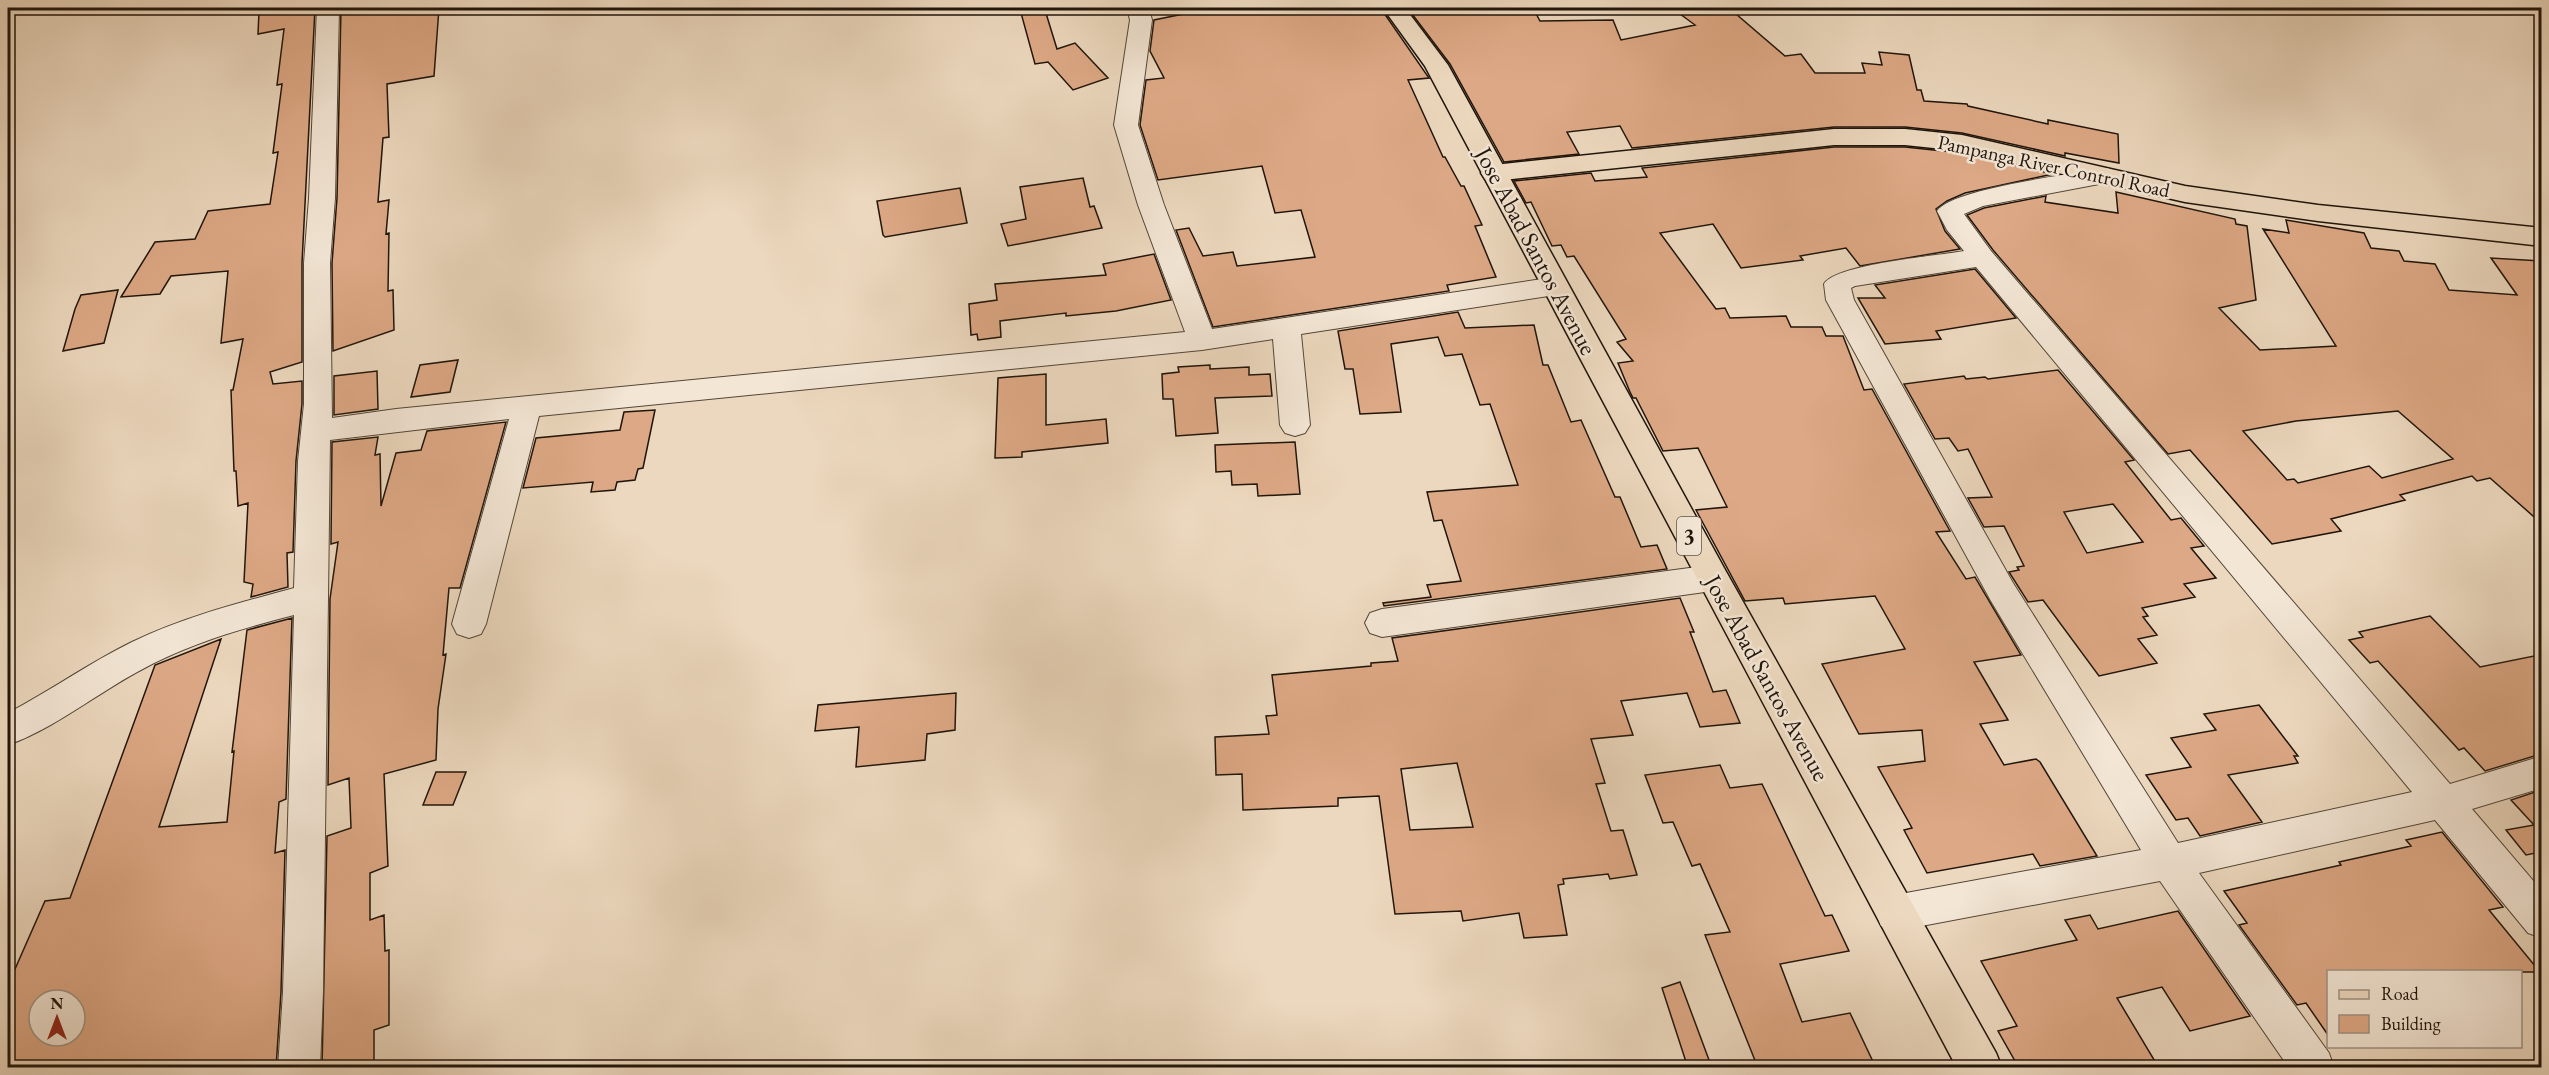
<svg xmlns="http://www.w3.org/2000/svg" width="2549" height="1075" viewBox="0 0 2549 1075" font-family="'EB Garamond',serif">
	<rect width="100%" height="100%" fill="#ecd8be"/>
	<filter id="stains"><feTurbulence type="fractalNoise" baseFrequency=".00333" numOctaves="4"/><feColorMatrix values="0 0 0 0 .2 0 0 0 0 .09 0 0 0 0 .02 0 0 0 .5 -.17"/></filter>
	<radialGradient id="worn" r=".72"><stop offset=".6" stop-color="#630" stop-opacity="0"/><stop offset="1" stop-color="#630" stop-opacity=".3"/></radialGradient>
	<path fill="#dda885" stroke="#20150b" stroke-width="1.5" fill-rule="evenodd" d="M283,8H315L302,263V362L270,372L273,384L302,381V404L296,461L293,552L287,553L288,587L251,597L253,584L244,582L248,503L238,506L236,471H234L231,390H233L243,339L221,343L228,271L171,276L160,294L121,297L155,242L195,239L208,211L270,204L278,152L273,153L282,84L277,85L284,29L258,34L259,12Z
		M341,8H439L434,76L387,84L389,137L383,138L378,202L389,200L386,234L389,233L388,291L393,290L394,330L333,351L332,263L337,198Z
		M1213,8H1380L1381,13H1384L1429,78L1408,80L1443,157H1445L1461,186H1464L1482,225L1475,226L1496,277L1447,285L1449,291L1213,327L1176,230L1189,228L1203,256L1233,252L1237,266L1315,257L1301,210L1275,213L1262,166L1158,180L1140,125L1146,80L1164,78L1150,51L1154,20Z
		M1437,8H1533L1540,21L1613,20L1621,40L1695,25L1672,8H1729L1785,56L1801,54L1815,73H1865L1862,63L1882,65L1879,52L1909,55L1917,90H1921L1924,101L1967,104L1968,106L2048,124V120L2118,134L2119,163L2065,153V156L1962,133L1905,127H1834L1632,148L1620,126L1567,132L1579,154L1504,162L1450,64L1409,10Z
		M1045,10L1057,49L1075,43L1108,78L1073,90L1048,62L1035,64L1021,13Z
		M1834,147H1905L1962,153L2053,174L1965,193L1947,201L1936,209L1945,231L1960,249L1860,266L1846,248L1800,256L1803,260L1741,268L1713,224L1660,233L1716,309L1725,308L1730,318L1786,316L1791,327H1822L1826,336H1843L1864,390L1872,389L1950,531L1936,532L1966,579L1975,577L2021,655L1974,662L2008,720L1980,724L2004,765L2036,759L2040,762L2097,856L2040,866L2033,854L1927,873L1904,830L1912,828L1878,767L1925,761L1922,730L1859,734L1822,664L1905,649L1875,596L1785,604L1783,598L1745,601L1696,510L1727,507L1698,448L1663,451L1636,398H1633L1630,392L1618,363L1633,361L1617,342L1626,339L1574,256L1567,257L1561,245L1552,246L1531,202L1526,203L1514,181L1591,173L1595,181L1647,177L1642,168Z
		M1083,178L1090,207L1094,206L1102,228L1008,246L1001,224L1026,219L1020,187Z
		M960,188L967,223L885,237L883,235L877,201Z
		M2116,192L2235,219L2236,224L2247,226L2256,300L2219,308L2260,350L2336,346L2263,229L2289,233L2286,220L2364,233L2371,248L2399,251L2404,261L2435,264L2449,290L2517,295L2491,258L2541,261V523L2490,478L2477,481L2472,476L2400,495L2405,500L2331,519L2341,531L2272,544L2190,450L2168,454L1993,250L1967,215L1984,208L2046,196L2045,202L2118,213ZM2398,411L2453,459L2382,478L2369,466L2298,483L2294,479L2287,480L2243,431L2296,421Z
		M1154,254L1171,300L1116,311L1066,316V313L1000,321L1001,337L978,340L977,334L971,335L969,304L997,300L995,284L1106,275L1103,264Z
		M1975,269L2016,318L1936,331L1941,339L1885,344L1858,298H1885L1875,285Z
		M118,290L104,343L63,351L75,309L81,295Z
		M1458,312L1465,328L1534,325L1543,365H1548L1571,422L1581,420L1615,497H1620L1641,547L1657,545L1667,569L1384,606L1383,603L1431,597L1427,585L1461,581L1442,520L1434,521L1427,492L1518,485L1490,404L1480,405L1462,354L1445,356L1438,337L1391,344L1401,412L1360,414L1353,369H1345L1338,331Z
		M458,360L450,392L411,397L420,365Z
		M1210,365V369L1249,367V375L1270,374L1272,396L1215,398L1218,433L1176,436L1173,399H1163L1162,374L1179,372L1178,367Z
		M2058,370L2134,460L2125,462L2171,520L2181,518L2204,546L2191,548L2216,578L2184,584L2195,597L2142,608L2148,616L2143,617L2157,635L2138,639L2157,663L2099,676L2043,600L2028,602L2009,572L2019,570L2017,567L2024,566L2004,526L1984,527L1968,498L1992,497L1968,449L1958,451L1949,438L1935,439L1904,384L1964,376L1966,379L1985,377L1988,379ZM2113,504L2143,542L2087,553L2064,512Z
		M377,371L378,409L334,415V376Z
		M1046,374V425L1106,419L1108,443L1022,452V457L995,458L998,378Z
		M655,410L643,468L638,469L635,480L617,482L615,490L591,492L593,482L523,488L536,438L620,430L624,412Z
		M506,422L460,588H449L443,655L446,654L438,709L436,760L384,774L388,866L370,873V920L384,915L385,951L389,950V1025L374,1030V1068H322L327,836L351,828L349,778L328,785L330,599L338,542L331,544L332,442L378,437L375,455L380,454L381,506L396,453L421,450L427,431Z
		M1295,442L1300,494L1258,496L1257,484L1232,485L1231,471L1216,472L1215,445Z
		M1680,598L1694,632H1690L1713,692L1726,690L1740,723L1700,727L1687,693L1621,701L1633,735L1591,739L1605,783L1596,784L1611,831L1623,830L1637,875L1610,879L1608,874L1563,879L1564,884L1558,885L1567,935L1524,938L1519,913L1463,921L1461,911L1395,914L1379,796L1338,798V806L1243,810L1242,774L1216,775L1215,737L1269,734L1266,716L1277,715L1272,675L1371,666V663L1398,661L1392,638ZM1457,763L1473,827L1410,830L1401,769Z
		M2430,616L2480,667L2534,656L2541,664V754L2485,771L2464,748L2459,750L2378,661L2370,663L2349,640L2363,637L2359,632Z
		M292,618L286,799L279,802L275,853L285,850L281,992L276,1068H8V985L45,901L70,898L155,665L221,639L159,827L227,822L234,751L232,752L247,630ZM39,1000H75V1036H39Z
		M956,693L955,730L927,734L925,760L856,767L859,727L815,731L818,705Z
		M2259,705L2298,756H2294L2298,763L2228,775L2262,822L2200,836L2188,818L2176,820L2146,775L2191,767L2171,738L2216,730L2204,714Z
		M1720,765L1730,788L1762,784L1825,916L1832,915L1849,951L1780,964L1802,1022L1850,1013L1876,1068H1758L1705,935L1730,932L1700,864L1692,866L1673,822L1663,823L1645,775Z
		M436,772H466L453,805H423Z
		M2541,790V852L2526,855L2506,830L2534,825L2511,800Z
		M2442,832L2503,907L2489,910L2540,972H2328V1035L2306,1003L2297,1005L2239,925L2247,923L2224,891L2341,865L2339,862L2411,846L2406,840Z
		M2178,911L2250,1016L2190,1031L2162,987L2117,998L2159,1068H2019L1998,1031L2017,1026L1981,961L2077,940L2065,920L2090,915L2098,929Z
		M1680,982L1712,1068H1688L1662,988Z"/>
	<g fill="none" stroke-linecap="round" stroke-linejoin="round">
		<g stroke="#534638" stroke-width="2">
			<path id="minor" d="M317,8H339L335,198L330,263L332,418L396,409L1185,332L1138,205L1114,125L1130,20L1127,8H1149L1152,20L1138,125L1164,205L1212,329L1555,277L1564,280L1568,286L1564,292L1555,295L1301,334L1310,425L1305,433L1295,436L1285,433L1280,425L1273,339L1202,350L539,416L486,624L481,634L469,638L457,634L452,624L509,419L330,440L323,992L320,1068H278L283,992L294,615C240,629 188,644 139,671C96,694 55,728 8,745V713C50,691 89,663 132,642C184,617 239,603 294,588L298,461L304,404V263L309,198Z
				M2106,168L2115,171L2118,176L2115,181L1983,206L1964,214L1991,251L2450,784L2542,756V788L2472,809L2542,891V938L2528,933L2435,820L2199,873L2329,1053L2334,1068H2289L2160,881L1895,931L1881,926L1876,913L1881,900L1895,895L2141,850L1991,601L1826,300L1824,284C1836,264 1937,256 1964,251L1947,230L1937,211C1953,188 2074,174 2106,168ZM1976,267L2412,792L2178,843L2013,583L1854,300L1851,288L1855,286Z
				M1712,565L1723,569L1728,578L1723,587L1712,591L1382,637L1370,633L1365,623L1370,613L1382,609Z"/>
		</g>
		<g stroke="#20150b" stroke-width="3">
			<path id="major" d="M1834,129H1905L1962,135L2185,186L2318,205L2542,228V246L2318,221L2185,202L1962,151L1905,145H1834L1494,181L1485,179L1481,173L1485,167L1494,165Z"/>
		</g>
		<g stroke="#20150b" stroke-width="3">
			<path id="highway" d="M1383,8H1405L1448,65L1724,568L1996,1053L2002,1068H1957L1425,66Z"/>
		</g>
		<use href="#minor" fill="#f3e6d5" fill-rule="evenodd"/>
		<use href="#major" fill="#ecd8be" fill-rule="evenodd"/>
		<use href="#highway" fill="#ecd8be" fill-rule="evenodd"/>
	</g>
	<g text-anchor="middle" stroke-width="5" stroke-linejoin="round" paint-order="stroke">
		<g font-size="20" fill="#20150b" stroke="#f3e6d5">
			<text transform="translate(2054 166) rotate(12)" y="7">Pampanga River Control Road</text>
		</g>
		<rect fill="#f3e6d5" stroke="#5f5448" stroke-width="1.5" x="1677" y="517" width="24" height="38" rx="4.5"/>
		<g font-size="22" font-weight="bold" fill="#20150b">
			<text x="1689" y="544">3</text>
		</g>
		<g font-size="24" fill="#20150b" stroke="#f3e6d5">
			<text transform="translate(1536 251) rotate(62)" y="8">Jose Abad Santos Avenue</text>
			<text transform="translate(1767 678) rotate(61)" y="8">Jose Abad Santos Avenue</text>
		</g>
	</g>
	<rect width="2549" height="1075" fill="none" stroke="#ecd8be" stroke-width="30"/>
	<rect x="9" y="9" width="2531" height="1057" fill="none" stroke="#20150b" stroke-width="3"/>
	<rect x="15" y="15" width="2519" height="1045" fill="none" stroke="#20150b" stroke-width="1.5"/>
	<rect x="2327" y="970" width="195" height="78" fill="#f3e6d5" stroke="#9f9284" stroke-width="1.5"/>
	<rect x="2339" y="990" width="30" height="9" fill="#ecd8be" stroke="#9f9284" stroke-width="1.5"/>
	<text x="2381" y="1000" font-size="18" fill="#20150b">Road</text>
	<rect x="2339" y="1015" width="30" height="18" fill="#dda885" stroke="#9f9284" stroke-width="1.5"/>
	<text x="2381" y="1030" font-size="18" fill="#20150b">Building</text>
	<g transform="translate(57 1018)"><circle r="28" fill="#f3e6d5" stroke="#9f9284" stroke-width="1.5"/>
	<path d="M0-4.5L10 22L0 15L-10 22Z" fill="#8f2418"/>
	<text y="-9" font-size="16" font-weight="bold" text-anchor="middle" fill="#20150b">N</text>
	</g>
	<rect width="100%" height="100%" filter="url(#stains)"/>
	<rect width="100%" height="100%" fill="url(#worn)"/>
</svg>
